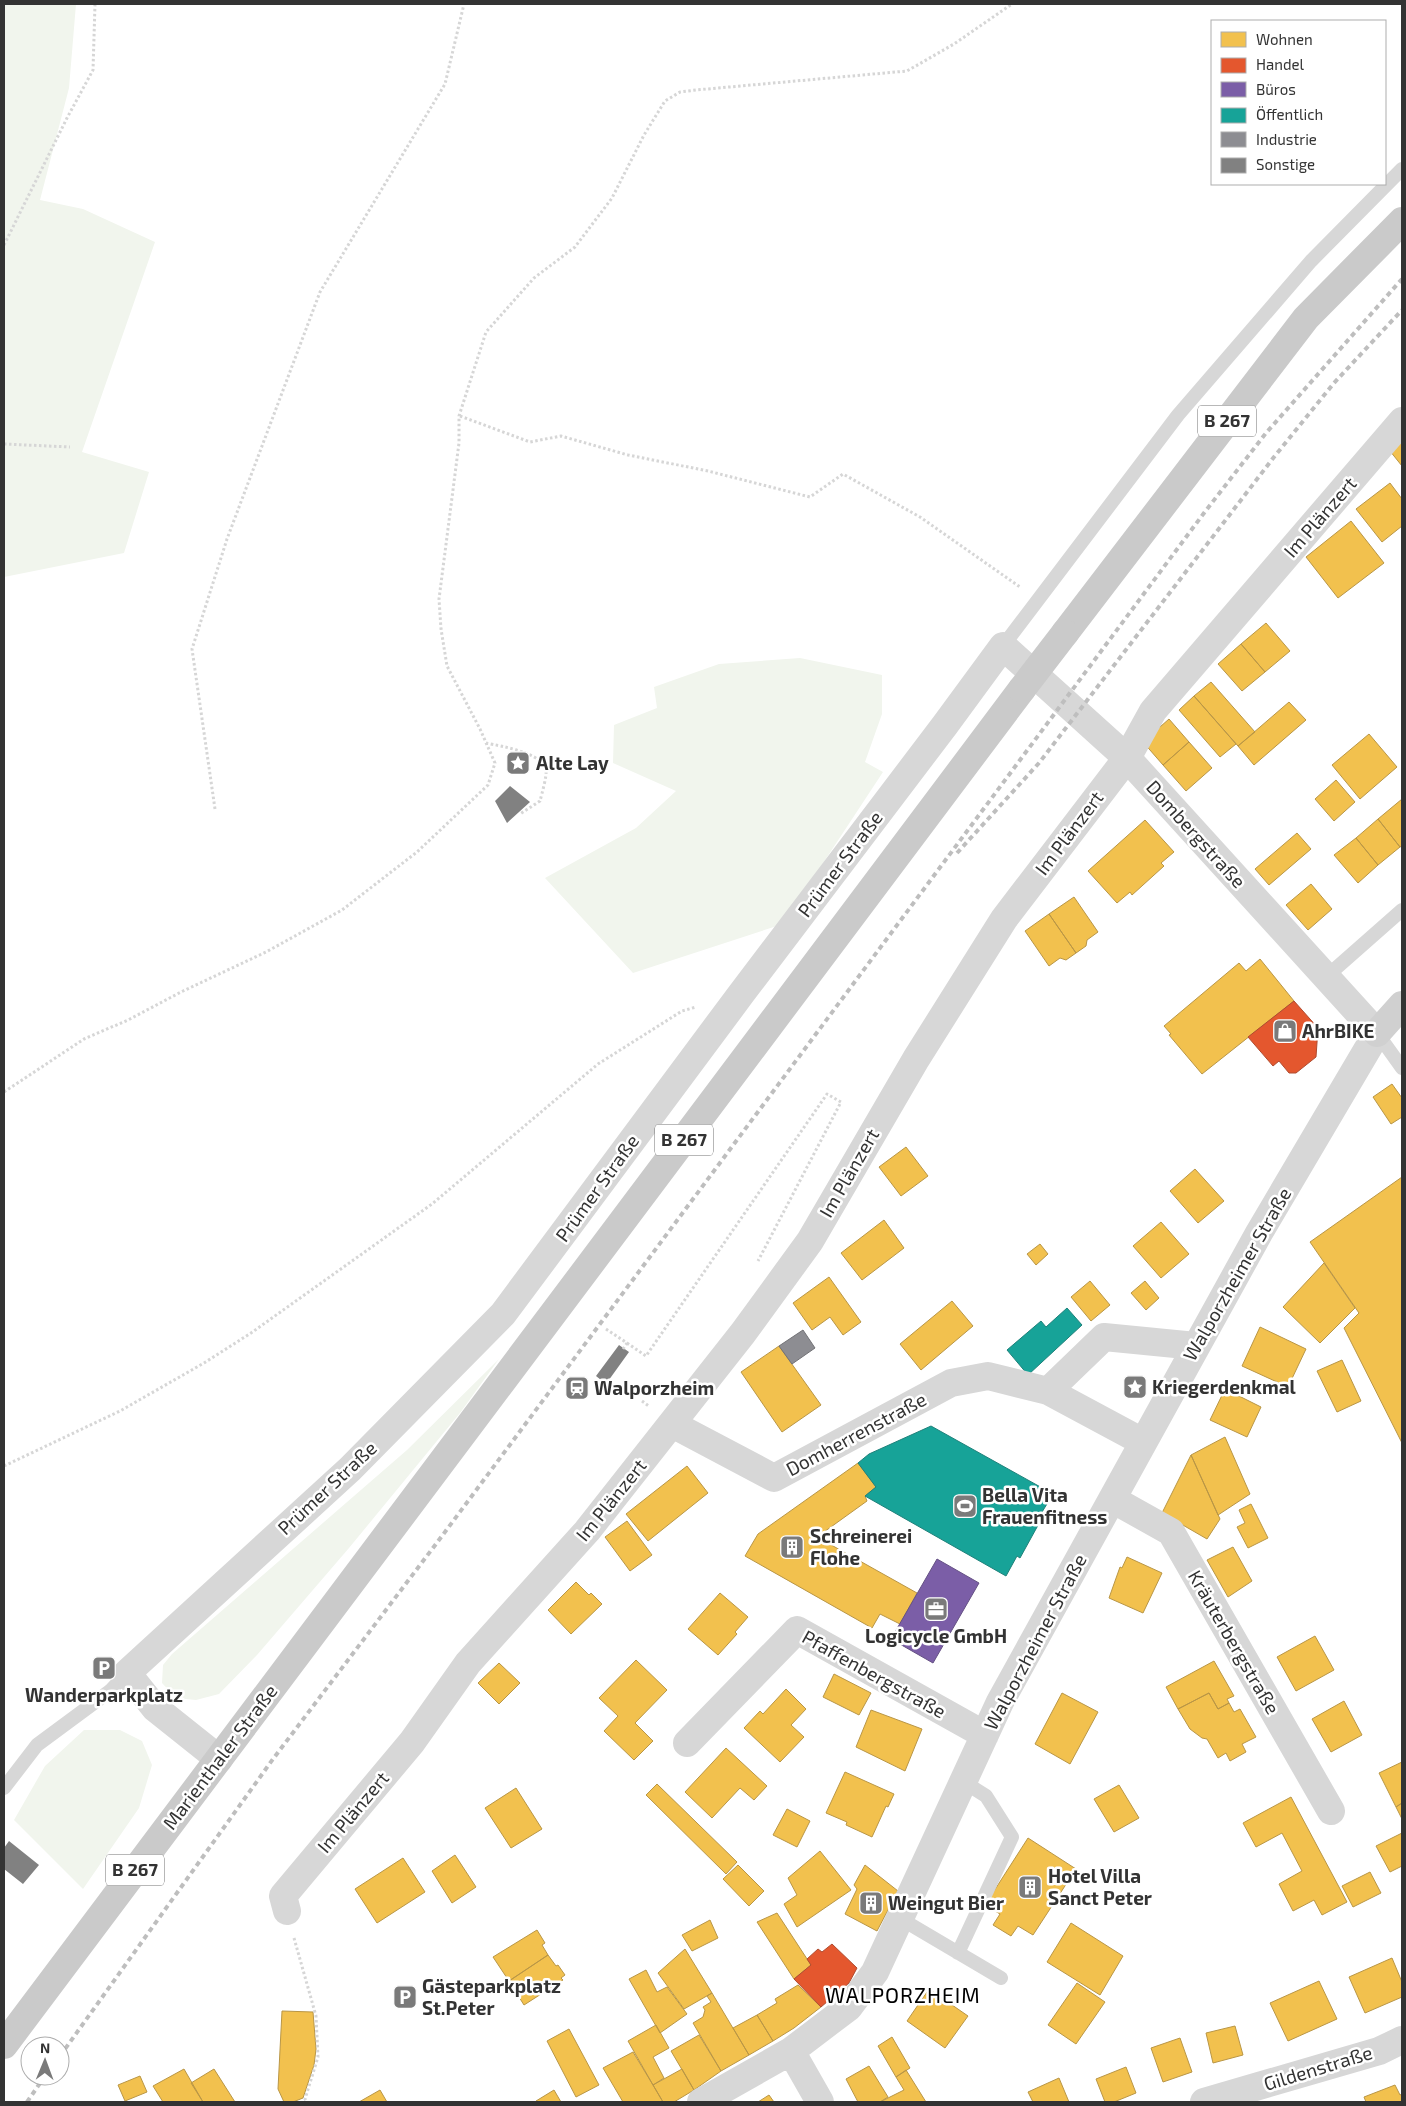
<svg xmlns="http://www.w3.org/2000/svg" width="1406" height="2106" viewBox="0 0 1406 2106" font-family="'Exo 2',sans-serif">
	<rect width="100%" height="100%" fill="#fff"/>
	<path fill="#f1f5ed" d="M4,4H76L69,88L40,200L83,209L155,242L82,452L149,472L124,553L4,577Z
		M800,658L882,675V714L865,762L883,772L783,924L633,973L545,878L636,828L676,791L613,763L614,725L657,708L654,687L719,664Z
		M499,1359L460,1413L349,1548L257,1655L219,1694L196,1700L176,1698L162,1683L163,1665L172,1654L407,1450Z
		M84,1730H120L142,1741L152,1765L139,1808L83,1889L14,1820L45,1766Z"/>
	<path fill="#f2c14e" stroke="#b99646" d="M1402,433V466L1386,446Z
		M1390,483L1402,499V526L1382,542L1356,509Z
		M1351,521L1384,563L1338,598L1306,557Z
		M1266,623L1290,651L1265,672L1241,644Z
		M1241,644L1265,672L1242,691L1218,664Z
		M1211,682L1255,732L1238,746L1194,696Z
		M1194,696L1236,744L1220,757L1179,710Z
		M1289,702L1306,720L1254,765L1238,746Z
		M1169,719L1189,742L1163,765L1143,742Z
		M1369,734L1397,767L1360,799L1332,765Z
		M1189,742L1212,768L1186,791L1163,765Z
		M1336,780L1355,802L1334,821L1315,799Z
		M1402,799V846L1400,847L1378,819Z
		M1378,819L1400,847L1378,865L1356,838Z
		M1145,820L1174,852L1161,863L1164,866L1132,895L1130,892L1117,903L1088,871Z
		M1297,833L1311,849L1269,885L1255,869Z
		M1356,838L1378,865L1358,883L1334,855Z
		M1311,884L1332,909L1308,930L1286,905Z
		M1074,897L1098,932L1087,940L1086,946L1076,953L1049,914Z
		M1049,914L1076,953L1066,960L1060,958L1049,966L1025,931Z
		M1260,959L1294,1001L1202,1074L1169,1035L1171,1034L1164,1026L1239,963L1246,971Z
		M1392,1084L1402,1098V1117L1391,1124L1373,1097Z
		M906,1147L928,1176L901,1196L879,1167Z
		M1195,1169L1224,1201L1198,1223L1170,1191Z
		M1402,1177V1443L1344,1328L1359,1313L1310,1242Z
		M884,1220L904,1248L862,1280L841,1253Z
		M1161,1222L1189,1254L1161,1278L1133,1246Z
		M1040,1244L1048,1254L1036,1265L1027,1254Z
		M1324,1263L1355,1308L1320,1343L1283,1307Z
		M829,1277L861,1322L843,1335L830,1317L812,1330L793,1303Z
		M1090,1281L1110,1305L1091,1321L1071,1297Z
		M1145,1281L1159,1298L1146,1310L1131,1293Z
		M952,1301L973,1326L921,1370L900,1344Z
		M1260,1327L1306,1349L1288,1387L1242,1366Z
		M779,1346L821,1405L782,1432L741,1372Z
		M1342,1360L1361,1401L1337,1412L1317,1371Z
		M1225,1389L1261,1407L1247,1437L1210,1420Z
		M1225,1437L1250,1494L1218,1515L1191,1455Z
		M1191,1455L1220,1519L1207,1539L1162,1513Z
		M858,1463L876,1487L865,1496L867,1501L817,1537L917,1593L900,1624L880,1614L872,1628L745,1556L758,1534Z
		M687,1466L708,1493L648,1541L626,1514Z
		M1251,1504L1268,1538L1248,1548L1237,1527L1245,1523L1239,1510Z
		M627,1521L652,1555L630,1571L605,1537Z
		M1233,1547L1252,1581L1228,1597L1207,1560Z
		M1127,1557L1162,1573L1143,1613L1109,1598L1120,1567L1122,1568Z
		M576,1582L589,1595L591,1593L602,1604L571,1634L548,1610Z
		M720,1593L748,1617L735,1632L737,1634L718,1655L688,1629Z
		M1315,1636L1334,1670L1296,1691L1277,1657Z
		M636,1660L667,1690L635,1723L653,1741L634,1760L604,1731L618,1716L599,1698Z
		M1214,1661L1234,1696L1227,1699L1229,1703L1218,1709L1209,1693L1178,1709L1166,1687Z
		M499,1663L520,1683L499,1704L478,1683Z
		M834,1674L871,1693L859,1715L823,1697Z
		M786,1689L806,1709L791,1725L804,1737L780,1762L744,1728L760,1711L763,1714Z
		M1062,1693L1098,1712L1070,1764L1035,1744Z
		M1209,1693L1218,1709L1229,1703L1234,1712L1240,1709L1256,1737L1242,1744L1246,1752L1230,1761L1226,1753L1218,1758L1207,1739L1202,1738L1190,1729L1178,1709Z
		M1344,1701L1362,1735L1331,1752L1312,1719Z
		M871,1710L922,1729L905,1771L856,1747Z
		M726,1748L767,1786L754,1800L740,1788L712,1818L685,1792Z
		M1402,1762V1803L1396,1807L1379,1773Z
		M845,1772L894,1794L888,1807L886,1806L872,1837L846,1825L847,1822L826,1813Z
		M657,1784L737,1862L726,1874L646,1795Z
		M1119,1785L1139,1818L1114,1832L1094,1799Z
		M516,1788L542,1829L511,1848L485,1808Z
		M1291,1797L1347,1902L1322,1915L1314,1900L1293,1911L1279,1884L1302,1871L1282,1833L1256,1847L1243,1823Z
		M1402,1803V1819L1396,1807Z
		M787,1809L810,1821L797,1847L773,1835Z
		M1402,1833V1866L1390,1872L1376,1846Z
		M1028,1838L1076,1869L1033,1935L1018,1926L1011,1936L993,1925L1000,1914L985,1905Z
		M820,1851L851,1890L797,1927L784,1904L797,1895L788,1878Z
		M455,1855L476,1887L452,1903L432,1871Z
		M403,1858L425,1892L377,1923L355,1889Z
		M738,1865L764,1891L749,1906L723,1879Z
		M865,1865L898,1891L877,1931L845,1914L857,1889L854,1885Z
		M1370,1872L1381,1893L1353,1907L1342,1886Z
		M777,1913L811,1965L794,1979L757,1922Z
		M710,1920L718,1938L692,1951L682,1935Z
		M1071,1923L1123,1956L1100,1995L1047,1962Z
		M537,1930L545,1943L542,1945L548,1955L509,1981L493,1957Z
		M685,1949L712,1993L684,2009L658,1973Z
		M548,1955L556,1966L558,1965L565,1975L561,1978L563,1980L524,2005L509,1981Z
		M1392,1958L1402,1982V1997L1365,2013L1349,1977Z
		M646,1970L657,1992L667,1987L687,2014L660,2033L629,1979Z
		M1319,1981L1337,2019L1288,2041L1270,2003Z
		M1077,1983L1105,2002L1076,2044L1048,2025Z
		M798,1985L821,2007L794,2028L773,2041L757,2015L777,2003L775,1999Z
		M929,1989L968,2016L945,2048L907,2021Z
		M712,1993L749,2055L721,2071L693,2023L703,2017L705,2010L703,2007L711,2002L707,1996Z
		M282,2011L313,2012L316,2049L314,2065L303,2098L293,2102H284L278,2089Z
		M757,2015L773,2041L749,2055L733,2028Z
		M656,2025L669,2048L653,2057L664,2078L653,2085L628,2041Z
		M1235,2026L1243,2055L1213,2063L1206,2033Z
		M569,2029L599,2085L576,2097L547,2041Z
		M699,2035L721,2071L694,2090L671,2051Z
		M892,2037L910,2068L896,2077L878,2046Z
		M1180,2038L1192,2072L1163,2082L1151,2048Z
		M633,2052L653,2085L663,2102H623L603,2068Z
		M869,2066L888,2097L880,2102H858L846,2079Z
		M1126,2067L1136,2093L1114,2102H1105L1096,2079Z
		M184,2069L203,2102H163L153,2086Z
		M214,2069L235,2102H203L191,2083Z
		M682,2069L694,2090L674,2102H663L653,2085Z
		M906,2070L926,2102H880L904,2090L896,2077Z
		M140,2076L147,2092L125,2101L118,2085Z
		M1059,2078L1069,2102H1033L1028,2092Z
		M1395,2085L1400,2095L1402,2094V2102H1366L1364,2097Z
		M380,2090L387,2102H359Z
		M554,2090L561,2102H537L536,2101Z
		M769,2095L774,2102H758Z"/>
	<path fill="#e4572e" stroke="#af4c30" d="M1294,1001L1318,1028L1316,1057L1296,1073H1289L1279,1061L1273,1066L1248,1037Z
		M832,1944L857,1968L849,1983L821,2007L794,1979L811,1965L807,1959L818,1949L822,1952Z"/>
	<path fill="#7b5ea7" stroke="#655184" d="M937,1559L979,1583L933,1663L891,1639Z"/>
	<path fill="#17a398" stroke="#1f817a" d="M1067,1308L1082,1325L1028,1375L1007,1350L1041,1321L1046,1327Z
		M931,1426L1053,1494L1039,1517L1042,1518L1020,1558L1017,1556L1006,1576L865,1496L876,1487L858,1463L869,1454Z"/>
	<path fill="#8d8d92" stroke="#727276" d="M803,1330L815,1348L792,1364L779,1346Z"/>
	<path fill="#818181" d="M510,786L530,802L507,823L495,801Z
		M619,1345L629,1352L606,1384L596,1376Z
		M9,1841L39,1865L23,1884L4,1869V1848Z"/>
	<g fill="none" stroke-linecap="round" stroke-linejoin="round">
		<path stroke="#d6d6d6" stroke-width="3" stroke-dasharray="2.5 2.5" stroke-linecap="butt" d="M4,245L67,118L93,70L95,4
			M460,416L530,442L561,436L628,455L708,471L810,497L843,474L920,517L1020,587
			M4,444L70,447
			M486,743C501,746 543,753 546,770C547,776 542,793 540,801L520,814
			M215,809L192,649L227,539L320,292L445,84L464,4
			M4,1092L84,1039L128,1020L181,992L266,952L342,910L417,852L488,785L495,763L480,729L447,666L441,629L439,599L459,443V416L486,332L534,278L575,247L612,198L644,135L665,101L680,92L696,90L907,71L954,44L1012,4
			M606,1329L627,1343L623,1349
			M627,1343L646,1356L827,1094L841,1102L758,1261
			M642,1401L650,1407
			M4,1466L120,1411L204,1363L251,1333L432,1204L598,1064L682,1011L696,1007
			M294,1938L316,2016L318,2057L305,2099L307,2102"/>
		<path stroke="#d7d7d7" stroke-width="14" d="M1003,646L1178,415L1311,261L1402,169
			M1326,977L1402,910
			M1377,1033L1402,1068
			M4,1788L37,1745L110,1691L127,1673
			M901,1919L1001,1978
			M958,1953L1012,1837L986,1796L964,1782"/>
		<path stroke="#d7d7d7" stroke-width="28" d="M1048,1391L1104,1337L1196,1346
			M672,1424L774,1478L951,1383L988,1376L1048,1391L1143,1442
			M1112,1499L1171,1532L1331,1811
			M687,1743L797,1630L985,1735
			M219,1759L155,1708L127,1673L350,1469L503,1314L741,994L945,725L1003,646L1127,758L1377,1033L1259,1233L1000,1702L875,1972L849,2007L791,2051L701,2102
			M287,1911L283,1896L412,1742L468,1663L587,1531L743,1333L810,1241L916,1059L1004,919L1127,758L1153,711L1402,421
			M791,2051L820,2102
			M1204,2102L1379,2051L1402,2040"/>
		<path stroke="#d0d0d0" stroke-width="28" d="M1377,1033L1402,1005"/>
		<path stroke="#cacaca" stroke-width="28" d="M1065,633L1306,318L1402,221
			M4,2045L1022,689"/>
		<path stroke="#bebebe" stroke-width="4" stroke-dasharray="5 4" stroke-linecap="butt" d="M957,853L1039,763L1274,457L1334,383L1402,310
			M60,2056L273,1759L442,1536L1204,513L1266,433L1402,279
			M27,2102L45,2076"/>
		<path stroke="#cacaca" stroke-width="28" d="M1022,689L1065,633"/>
	</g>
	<defs>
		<g id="sight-square" transform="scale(1.25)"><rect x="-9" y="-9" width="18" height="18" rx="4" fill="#7a7a7a" stroke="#fff"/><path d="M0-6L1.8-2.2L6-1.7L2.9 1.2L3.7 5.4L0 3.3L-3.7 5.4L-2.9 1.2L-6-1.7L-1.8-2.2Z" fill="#fff"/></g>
		<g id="shop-square" transform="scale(1.25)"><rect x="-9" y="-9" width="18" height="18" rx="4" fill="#7a7a7a" stroke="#fff"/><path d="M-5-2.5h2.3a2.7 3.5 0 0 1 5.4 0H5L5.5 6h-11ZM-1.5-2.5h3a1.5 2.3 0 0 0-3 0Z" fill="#fff"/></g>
		<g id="station-square" transform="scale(1.25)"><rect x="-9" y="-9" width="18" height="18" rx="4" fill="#7a7a7a" stroke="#fff"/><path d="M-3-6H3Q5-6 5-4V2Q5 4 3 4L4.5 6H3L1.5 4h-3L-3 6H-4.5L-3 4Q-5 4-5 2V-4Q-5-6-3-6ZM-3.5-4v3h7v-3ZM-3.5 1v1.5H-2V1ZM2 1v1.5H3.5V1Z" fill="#fff"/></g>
		<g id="stadium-square" transform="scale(1.25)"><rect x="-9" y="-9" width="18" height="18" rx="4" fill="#7a7a7a" stroke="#fff"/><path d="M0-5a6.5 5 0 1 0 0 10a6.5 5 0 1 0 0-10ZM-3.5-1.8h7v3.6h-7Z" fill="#fff"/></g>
		<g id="building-square" transform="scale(1.25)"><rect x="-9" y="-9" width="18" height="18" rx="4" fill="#7a7a7a" stroke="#fff"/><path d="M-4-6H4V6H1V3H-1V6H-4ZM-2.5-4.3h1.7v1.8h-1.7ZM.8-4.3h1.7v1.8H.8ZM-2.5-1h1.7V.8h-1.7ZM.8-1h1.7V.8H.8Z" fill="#fff"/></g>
		<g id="office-square" transform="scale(1.25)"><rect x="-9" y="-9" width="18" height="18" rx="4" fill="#7a7a7a" stroke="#fff"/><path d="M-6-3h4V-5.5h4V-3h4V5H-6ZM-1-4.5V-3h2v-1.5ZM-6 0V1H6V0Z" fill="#fff"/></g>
		<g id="parking-square" transform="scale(1.25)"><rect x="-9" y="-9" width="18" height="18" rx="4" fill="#7a7a7a" stroke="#fff"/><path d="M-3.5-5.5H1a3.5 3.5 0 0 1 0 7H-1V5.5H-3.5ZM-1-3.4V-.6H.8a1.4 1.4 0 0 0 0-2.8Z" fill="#fff"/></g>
	</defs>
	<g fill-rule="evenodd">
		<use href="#sight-square" x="518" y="763"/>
		<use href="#shop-square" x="1285" y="1031"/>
		<use href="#sight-square" x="1135" y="1387"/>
		<use href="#station-square" x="577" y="1388"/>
		<use href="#stadium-square" x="965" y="1506"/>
		<use href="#building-square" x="792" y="1547"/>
		<use href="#office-square" x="936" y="1609"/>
		<use href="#parking-square" x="104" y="1668"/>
		<use href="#building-square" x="1030" y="1887"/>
		<use href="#building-square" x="871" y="1903"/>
		<use href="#parking-square" x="405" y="1997"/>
	</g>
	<g text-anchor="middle" stroke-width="5" stroke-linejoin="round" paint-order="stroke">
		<g fill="#fff" stroke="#707070" stroke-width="1">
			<rect x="1198" y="405.5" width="58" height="31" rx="4"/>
			<rect x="655" y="1124.5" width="58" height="31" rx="4"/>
			<rect x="106" y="1854.5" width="58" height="31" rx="4"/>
		</g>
		<g font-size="18" font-weight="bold" fill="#333">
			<text x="1227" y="427">B 267</text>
			<text x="684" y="1146">B 267</text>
			<text x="135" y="1876">B 267</text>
		</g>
		<g font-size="19" fill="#333" stroke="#fff">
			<text transform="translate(1320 517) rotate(-49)" y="7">Im Plänzert</text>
			<text transform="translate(1069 833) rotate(-53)" y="7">Im Plänzert</text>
			<text transform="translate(1196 834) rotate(48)" y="7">Dombergstraße</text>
			<text transform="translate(840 864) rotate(-53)" y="7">Prümer Straße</text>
			<text transform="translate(849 1173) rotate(-60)" y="7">Im Plänzert</text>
			<text transform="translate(597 1188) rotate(-54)" y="7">Prümer Straße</text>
			<text transform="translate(1237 1274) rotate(-60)" y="7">Walporzheimer Straße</text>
			<text transform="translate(856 1434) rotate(-28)" y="7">Domherrenstraße</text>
			<text transform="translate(327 1488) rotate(-43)" y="7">Prümer Straße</text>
			<text transform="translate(611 1500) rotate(-51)" y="7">Im Plänzert</text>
			<text transform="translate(1035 1642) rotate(-62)" y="7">Walporzheimer Straße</text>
			<text transform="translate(1234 1642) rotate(60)" y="7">Kräuterbergstraße</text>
			<text transform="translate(874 1674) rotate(29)" y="7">Pfaffenbergstraße</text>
			<text transform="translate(220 1757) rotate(-53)" y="7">Marienthaler Straße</text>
			<text transform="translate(353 1812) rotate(-50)" y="7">Im Plänzert</text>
			<text transform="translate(1318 2068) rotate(-17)" y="7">Gildenstraße</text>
		</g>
		<g font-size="19" font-weight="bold" fill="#333" stroke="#fff" text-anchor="start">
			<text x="536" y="770">Alte Lay</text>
			<text x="1302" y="1038">AhrBIKE</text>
			<text x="1152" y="1394">Kriegerdenkmal</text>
			<text x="594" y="1395">Walporzheim</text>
			<text x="982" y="1502">Bella Vita<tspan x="982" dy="22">Frauenfitness</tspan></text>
			<text x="810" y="1543">Schreinerei<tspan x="810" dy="22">Flohe</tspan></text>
			<text x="936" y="1643" text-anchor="middle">Logicycle GmbH</text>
			<text x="104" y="1702" text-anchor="middle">Wanderparkplatz</text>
			<text x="1048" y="1883">Hotel Villa<tspan x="1048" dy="22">Sanct Peter</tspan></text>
			<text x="888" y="1910">Weingut Bier</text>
			<text x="422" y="1993">Gästeparkplatz<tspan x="422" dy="22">St.Peter</tspan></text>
		</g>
		<g font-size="21" letter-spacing="1" fill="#000" stroke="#fff">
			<text x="903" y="2003">WALPORZHEIM</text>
		</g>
	</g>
	<rect width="1406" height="2106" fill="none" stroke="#333333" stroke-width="10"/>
	<rect x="1211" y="20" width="175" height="165" fill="#ffffff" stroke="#adadad"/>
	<rect x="1221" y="32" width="25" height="15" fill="#f2c14e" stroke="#adadad"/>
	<text x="1256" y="45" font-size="15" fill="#333333">Wohnen</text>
	<rect x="1221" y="58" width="25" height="15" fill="#e4572e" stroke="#adadad"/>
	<text x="1256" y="70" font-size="15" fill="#333333">Handel</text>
	<rect x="1221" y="82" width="25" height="15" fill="#7b5ea7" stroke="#adadad"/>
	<text x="1256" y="95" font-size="15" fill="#333333">Büros</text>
	<rect x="1221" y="108" width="25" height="15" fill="#17a398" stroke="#adadad"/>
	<text x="1256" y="120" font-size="15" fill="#333333">Öffentlich</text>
	<rect x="1221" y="132" width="25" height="15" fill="#8d8d92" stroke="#adadad"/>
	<text x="1256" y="145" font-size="15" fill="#333333">Industrie</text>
	<rect x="1221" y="158" width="25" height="15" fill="#818181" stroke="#adadad"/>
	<text x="1256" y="170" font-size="15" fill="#333333">Sonstige</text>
	<g transform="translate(45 2061) rotate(1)"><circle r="24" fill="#ffffff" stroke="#adadad"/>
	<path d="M0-4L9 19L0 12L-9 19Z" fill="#7a7a7a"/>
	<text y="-8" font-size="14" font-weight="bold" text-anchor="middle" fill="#333333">N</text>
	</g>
</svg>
